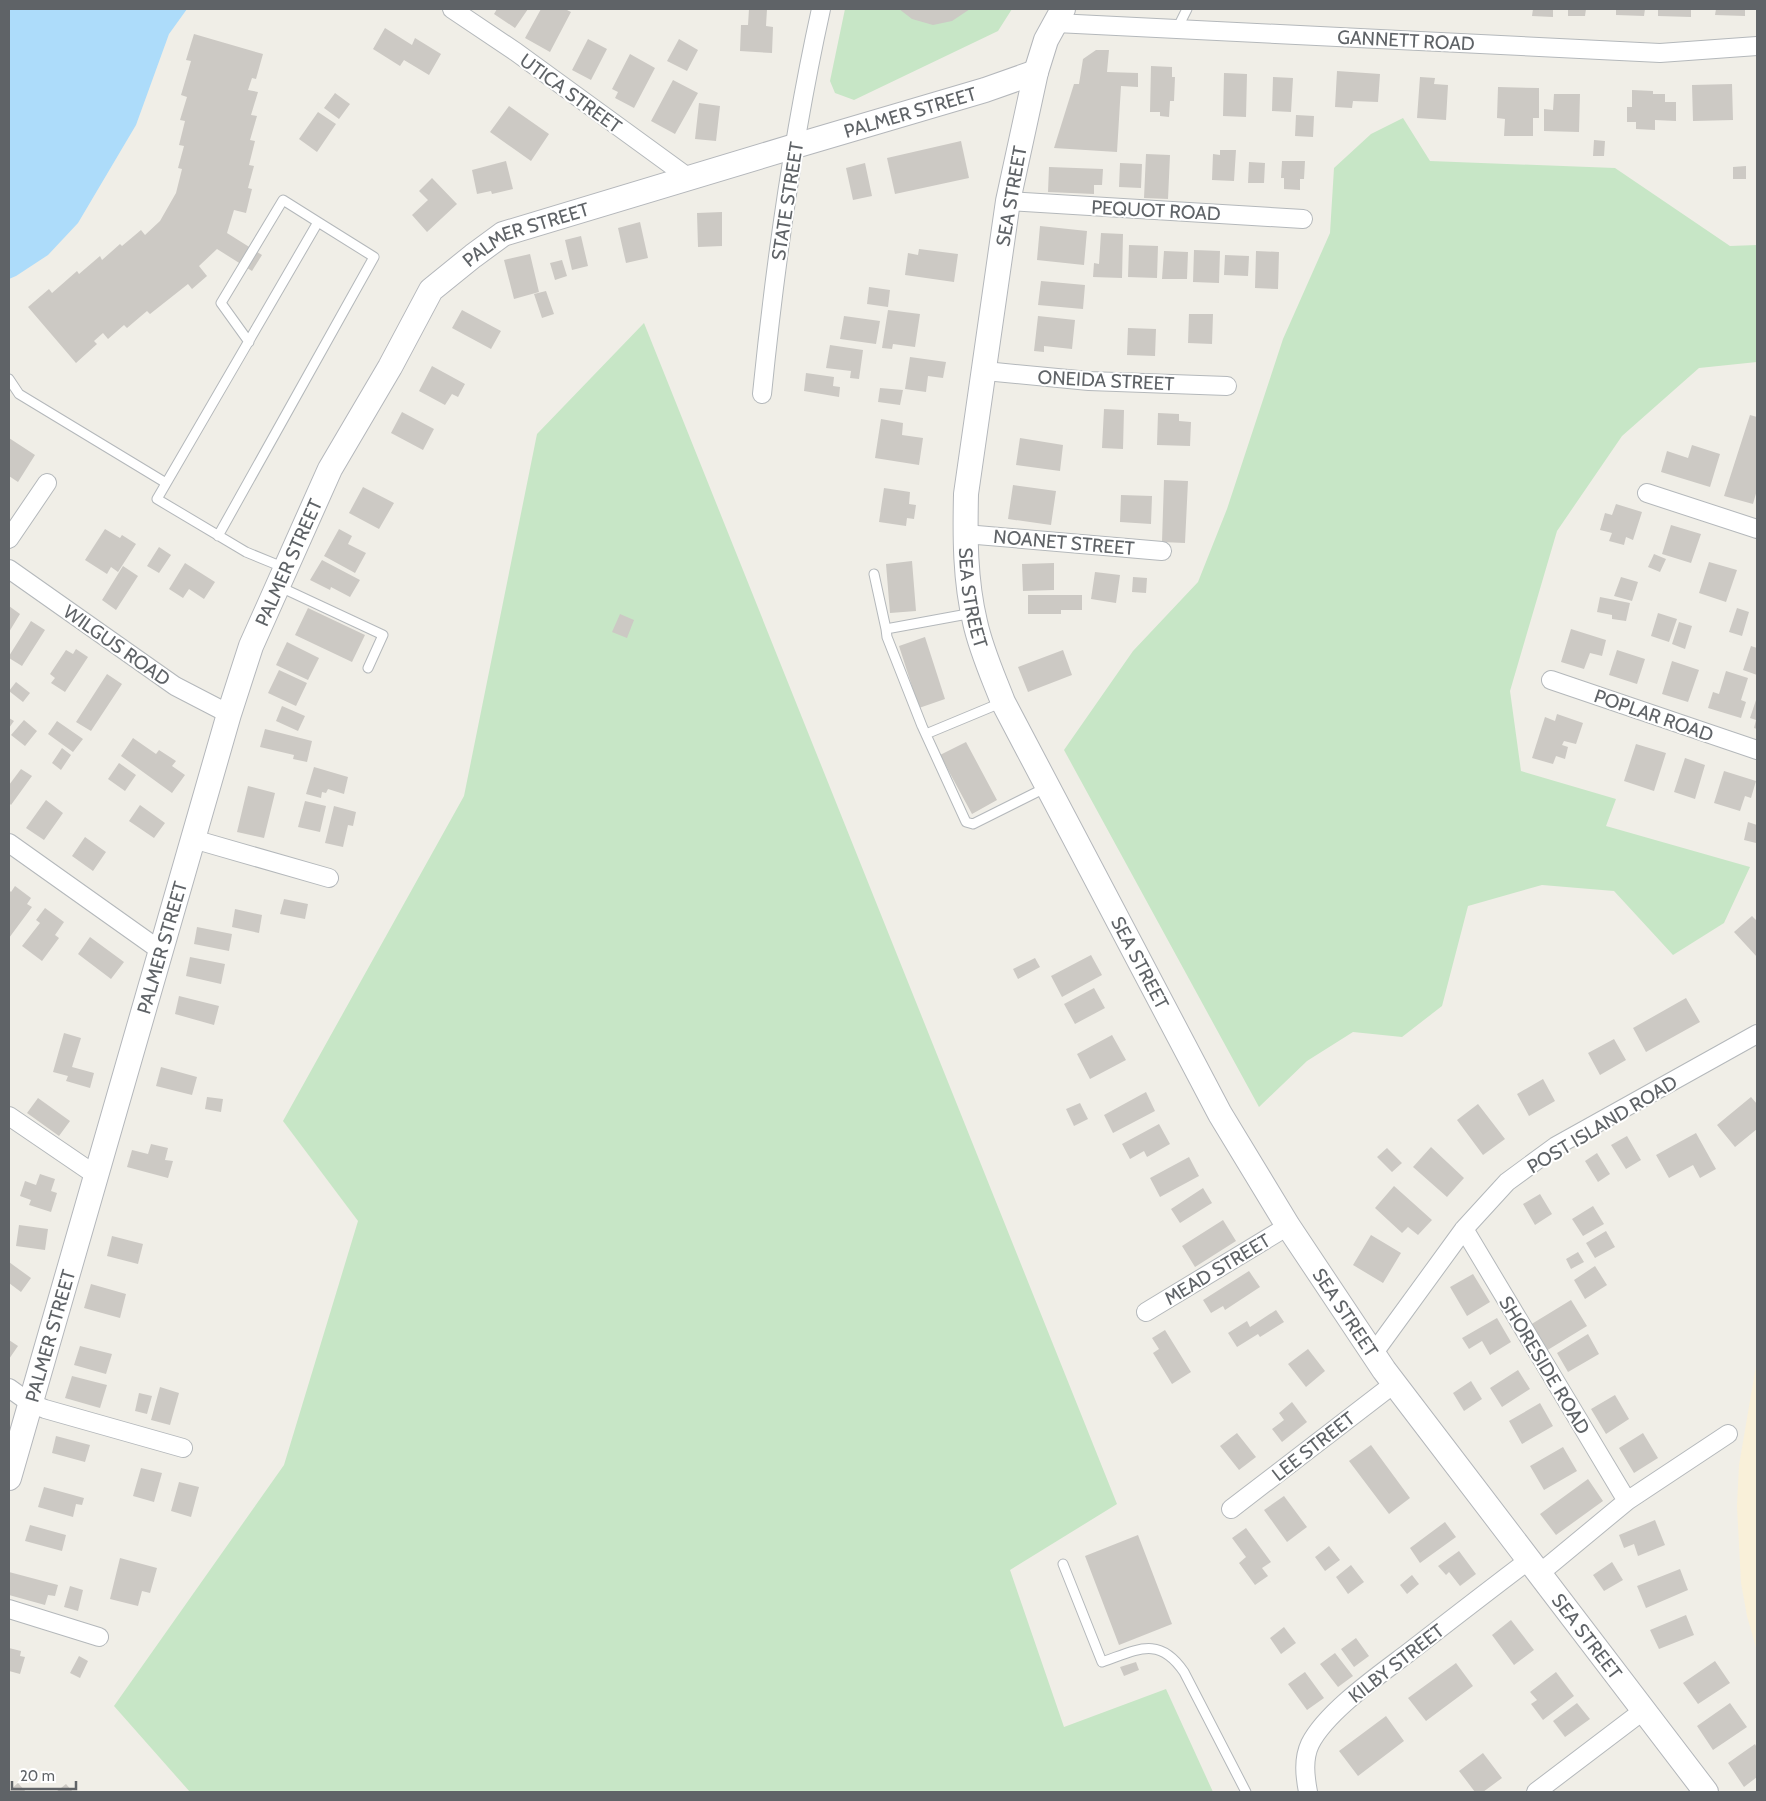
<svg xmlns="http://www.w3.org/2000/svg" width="1766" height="1801" viewBox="0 0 1766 1801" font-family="Cabin,sans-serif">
	<rect width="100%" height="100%" fill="#f0eee7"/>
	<path fill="#c7e6c6" d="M845,9H1012L998,31L854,100L835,93L830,81Z
		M1403,118L1430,161L1615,168L1730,246L1757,245V362L1699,368L1622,436L1557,531L1510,691L1521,771L1616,799L1606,826L1750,867L1724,923L1673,955L1614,891L1542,885L1468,906L1442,1006L1402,1037L1353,1032L1307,1061L1259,1107L1064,750L1133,651L1198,582L1227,509L1283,339L1330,233L1334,168L1371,134Z
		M644,323L1117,1504L1010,1570L1064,1727L1166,1689L1213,1792H190L114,1706L284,1465L358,1221L283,1121L464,796L537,434Z"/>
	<path fill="#f9f0d9" d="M1757,1360V1651L1747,1616L1741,1583L1737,1506L1739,1465Z"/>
	<path fill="#addcfa" d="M9,9H187L169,34L136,125L78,223L48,255L16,276L9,279Z"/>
	<path fill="#ccc9c4" d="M497,9H528L515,28L494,14Z
		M541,9H565L571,12L550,52L525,38Z
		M749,9H767L766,26L773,27L772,53L740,51L741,25H748Z
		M899,9H970L952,21L933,25L912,19Z
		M1533,9H1553V17L1532,16Z
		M1568,9H1586L1585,16H1568Z
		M1616,9H1645L1644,16L1616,15Z
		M1658,9H1691V17L1658,16Z
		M1716,9H1745V16L1715,15Z
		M385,28L412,45L415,38L441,54L429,75L404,60L400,66L373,49Z
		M194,34L263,54L256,79L252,78L248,90L258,92L251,115L257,116L250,140L255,141L249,165L254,166L248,188L252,189L246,213L234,210L227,233L262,255L252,271L217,249L199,266L207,276L192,289L188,284L150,314L147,311L127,328L124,325L108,339L103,333L94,341L97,344L76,363L28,307L49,289L52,293L77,271L79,274L100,256L102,260L120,244L122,246L141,230L145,235L160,221L176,193L182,169L178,168L184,146L179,145L185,121L180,120L187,97L181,95L191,61L186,60Z
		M588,39L607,49L591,80L572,70Z
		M679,39L698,50L687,71L667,61Z
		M1096,50H1109L1107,72L1138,73V87L1121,86L1117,152L1054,148L1074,84H1079L1083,59Z
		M630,54L655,68L634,108L615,98L618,92L612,89Z
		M1151,66L1172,67V77H1175L1174,101H1170L1169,117L1160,116V112H1150Z
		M1337,71L1380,74L1378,102L1353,101L1352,108L1335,107Z
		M1224,73L1247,74L1246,117L1223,116Z
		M1273,77L1293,78L1291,112L1272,111Z
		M1420,77L1435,78L1434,84L1448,85L1446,120L1417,118Z
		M673,80L698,93L675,134L651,121Z
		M1732,84L1733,120L1693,121L1692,85Z
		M1498,87L1539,88V118H1533V136H1504L1505,119L1497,118Z
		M1632,90L1653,91V94H1665V102H1676V121L1655,120V130L1636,129V122H1627V107H1632Z
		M335,93L350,104L339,119L324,108Z
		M1554,94H1580L1579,132L1544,131V109L1553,110Z
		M699,103L720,106L716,141L695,139Z
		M509,106L549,134L531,161L490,132Z
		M318,112L336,124L317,152L299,139Z
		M1296,115L1314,116L1313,137L1295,136Z
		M1594,140L1605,141L1604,156H1593Z
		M961,141L969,178L895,194L887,158Z
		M1220,150H1236L1234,181L1212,180L1213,154L1220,155Z
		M1146,154L1170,155L1168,199L1144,198Z
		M506,161L513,189L492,194L491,191L477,194L472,170Z
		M1282,161H1305L1304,179H1300V190L1284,189V178H1281Z
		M1249,162L1265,163L1264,183H1248Z
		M865,163L872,196L853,200L846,168Z
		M1120,163L1142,164L1141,188L1119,187Z
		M1746,166V179H1733V167Z
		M1049,167L1103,169L1102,185H1094V194L1048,192Z
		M432,178L457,204L427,232L412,215L428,200L419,191Z
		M722,212V246L698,247L697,213Z
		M640,222L648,258L626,263L618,228Z
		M1040,226L1087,231L1084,265L1037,260Z
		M1101,233L1123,234L1122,278L1093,277L1094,263L1099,264Z
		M581,236L588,266L572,270L565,240Z
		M1129,245L1158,246L1157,278L1128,277Z
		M919,249L958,254L954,282L905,275L908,253L918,255Z
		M1194,250L1220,251L1219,283L1193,282Z
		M1164,251L1188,252L1187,279H1162Z
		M1256,251L1279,252L1278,289L1255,288Z
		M530,254L539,292L514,299L504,260Z
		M1225,255L1249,256L1248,276L1224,275Z
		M562,260L567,276L555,280L550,263Z
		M1041,281L1085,285L1083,309L1038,305Z
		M869,287L890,290L888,307L867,304Z
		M546,291L554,314L542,318L534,294Z
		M462,310L501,331L491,349L452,328Z
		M888,310L920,314L915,347L893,344L892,349L882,348Z
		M1189,314H1213L1212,344L1188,343Z
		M844,316L880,321L876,344L840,339Z
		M1038,316L1075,320L1072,349L1044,346V352L1034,351Z
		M1128,328L1156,329L1155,356L1127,355Z
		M830,345L863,350L859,379L850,378L851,371L826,368Z
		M910,357L946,362L943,378L928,376L926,392L905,389Z
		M432,366L465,384L458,397L452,394L445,405L419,391Z
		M806,373L834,377L833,386L840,387L839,397L804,391Z
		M880,388L903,390L900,405L878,402Z
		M1104,409L1124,410L1123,449L1102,448Z
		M402,412L434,429L423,450L391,433Z
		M1158,413L1179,414V421L1191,422L1190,446L1157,445Z
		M1750,415L1757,417V490L1753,504L1724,496Z
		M881,419L903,423L902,435L923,438L919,465L875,458Z
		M9,438L35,455L18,482L9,476Z
		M1020,438L1063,445L1060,471L1016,465Z
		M1692,445L1720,454L1710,487L1661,472L1667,451L1688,458Z
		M1164,480L1188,481L1185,543L1162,542Z
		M1013,485L1056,491L1051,525L1008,519Z
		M363,487L394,503L379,529L349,513Z
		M884,488L910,492L909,504L916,505L914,519L907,518L906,526L879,522Z
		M1121,495L1152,496L1151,524L1120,522Z
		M1616,504L1642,512L1633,540L1626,537L1624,545L1609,541L1612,533L1600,530L1605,513L1612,515Z
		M1671,525L1701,534L1691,563L1662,554Z
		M105,529L120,538L122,535L136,544L118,572L111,567L107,574L85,560Z
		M339,529L352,536L348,544L366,553L355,573L324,556Z
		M159,547L171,555L159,573L147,566Z
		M1654,554L1666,559L1660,572L1648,567Z
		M322,560L360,580L350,597L331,587L330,590L310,580Z
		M912,561L916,611L890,613L886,564Z
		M1709,562L1737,570L1726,602L1699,593Z
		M185,563L215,582L204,599L189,589L183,598L169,589Z
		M1054,563V590L1023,591L1022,564Z
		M123,566L138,576L116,610L102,600Z
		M1095,572L1120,575L1116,603L1091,599Z
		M1133,577L1147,578L1146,593L1132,592Z
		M1621,577L1638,582L1632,601L1614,596Z
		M1028,595H1082V610H1061V614H1028Z
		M1600,597L1630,603L1626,621L1612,619V615L1597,612Z
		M9,606L20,614L9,632Z
		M308,608L365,635L352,662L295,635Z
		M1737,608L1749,612L1742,636L1729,632Z
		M1658,613L1677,619L1669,642L1651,636Z
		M620,614L634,620L627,638L612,632Z
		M31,621L45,630L22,666L9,658V656Z
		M1679,622L1692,626L1685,649L1672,644Z
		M1571,629L1606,640L1602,656L1590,653L1584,669L1561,662Z
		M925,637L945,699L919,708L899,646Z
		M287,642L319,658L308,680L276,665Z
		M1751,646L1757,648V675L1743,670Z
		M76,649L88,657L65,692L51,683L55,678L50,674L66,650L73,654Z
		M1063,650L1072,675L1028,692L1018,667Z
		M1617,650L1645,659L1637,684L1609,675Z
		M1672,661L1699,670L1688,702L1662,694Z
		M279,670L307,683L296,706L268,693Z
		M1726,671L1748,678L1741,700L1746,702L1741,718L1708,708L1713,692L1719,694Z
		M107,674L122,684L91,731L76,722Z
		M16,682L30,693L23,702L9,691Z
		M1757,697V729L1754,728L1756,720L1750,718Z
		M282,706L305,716L298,731L276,721Z
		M1557,714L1583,723L1576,744L1564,741L1562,745L1568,747L1565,759L1556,756L1553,764L1532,758L1545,717L1555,721Z
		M9,718L14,721L9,728Z
		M24,720L37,731L25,746L11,735Z
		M57,721L83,739L73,752L48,734Z
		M265,729L312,741L307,762L293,759L294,755L260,747Z
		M133,738L156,754L159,750L176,761L172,766L185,775L172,793L121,756Z
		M966,742L997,800L972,814L940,755Z
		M1636,744L1666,753L1654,791L1624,781Z
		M62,748L71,755L61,770L52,763Z
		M1685,758L1705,765L1695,799L1674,792Z
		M119,763L136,775L125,791L108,779Z
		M314,767L348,777L344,794L328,789L326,793L322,792L321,798L306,794Z
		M21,769L32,776L11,805L9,803V785Z
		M1724,771L1756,781L1751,798L1745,796L1740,811L1714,803Z
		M248,786L275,793L264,838L237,832Z
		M46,800L63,813L44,840L26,828Z
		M305,801L326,806L320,832L298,827Z
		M140,805L165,823L154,838L129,821Z
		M334,806L356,812L353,826L348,825L343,847L325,843Z
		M1748,822L1757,825L1756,843L1744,840Z
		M85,837L106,852L93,871L72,856Z
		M15,886L31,898L27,904L32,907L9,938V890L11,892Z
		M284,899L308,904L305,919L280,914Z
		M45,908L64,922L55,935L59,938L42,961L22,946L40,923L36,920Z
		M235,909L262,915L259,933L232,927Z
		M1752,916L1757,921V957L1734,932Z
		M197,927L232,934L229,951L194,944Z
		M90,937L124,962L111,979L78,954Z
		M1091,955L1102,975L1062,997L1051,976Z
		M190,957L225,964L221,984L186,976Z
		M1035,958L1040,967L1018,979L1013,969Z
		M1094,988L1105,1008L1075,1024L1064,1004Z
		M179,996L219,1006L214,1025L175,1014Z
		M1686,998L1700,1022L1646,1052L1633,1028Z
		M64,1033L81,1038L72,1067L94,1073L90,1088L66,1081L68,1076L53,1072Z
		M1112,1035L1126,1060L1090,1079L1077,1054Z
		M1614,1039L1626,1060L1600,1075L1588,1053Z
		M161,1067L197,1077L192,1095L156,1086Z
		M1543,1079L1555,1101L1529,1116L1517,1094Z
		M1146,1092L1155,1111L1113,1133L1104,1115Z
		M207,1097L223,1099L221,1112L205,1109Z
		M1751,1097L1757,1104V1129L1735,1147L1717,1125Z
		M38,1098L70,1121L59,1136L27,1113Z
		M1080,1103L1088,1119L1074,1126L1066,1109Z
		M1478,1104L1505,1139L1483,1155L1457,1120Z
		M1159,1124L1170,1144L1147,1157L1144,1151L1130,1159L1122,1144Z
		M1696,1133L1716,1169L1700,1178L1693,1165L1669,1178L1656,1155Z
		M1627,1136L1641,1160L1626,1169L1611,1145Z
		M151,1144L168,1148L165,1160L173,1161L168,1178L127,1167L132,1150L148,1154Z
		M1431,1147L1464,1178L1447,1197L1413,1167Z
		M1387,1148L1402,1163L1392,1172L1377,1157Z
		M1597,1153L1610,1174L1598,1182L1585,1161Z
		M1189,1157L1199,1176L1160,1197L1150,1178Z
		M40,1174L55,1179L51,1191L57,1193L51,1212L29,1205L31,1200L20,1196L25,1181L36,1185Z
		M1394,1186L1432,1220L1418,1235L1408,1227L1402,1233L1375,1208Z
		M1203,1188L1212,1203L1180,1223L1171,1209Z
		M1540,1194L1552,1214L1535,1225L1523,1204Z
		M1593,1206L1604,1224L1583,1236L1572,1219Z
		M1223,1220L1236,1241L1195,1267L1182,1246Z
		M19,1225L48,1229L45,1250L16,1246Z
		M1606,1231L1615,1247L1595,1258L1586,1243Z
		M1371,1235L1401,1253L1383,1283L1353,1265Z
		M112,1236L143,1244L138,1264L107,1256Z
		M1578,1252L1584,1262L1571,1269L1566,1259Z
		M9,1262L31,1278L21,1292L9,1283Z
		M1595,1266L1607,1285L1585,1299L1574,1280Z
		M1249,1271L1260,1287L1225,1310L1223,1306L1211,1313L1203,1300Z
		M1473,1274L1490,1302L1467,1316L1450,1287Z
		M91,1284L126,1294L120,1318L84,1308Z
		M1571,1300L1587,1326L1546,1351L1530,1325Z
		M1276,1310L1284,1322L1260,1337L1258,1334L1237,1347L1228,1333L1247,1321L1250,1327Z
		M1497,1318L1511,1342L1490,1355L1482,1341L1469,1349L1462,1338Z
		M1165,1330L1191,1372L1172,1384L1153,1353L1159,1349L1152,1338Z
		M1588,1334L1599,1354L1568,1372L1557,1353Z
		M9,1340L18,1346L9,1359Z
		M80,1346L112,1354L106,1374L74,1365Z
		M1308,1349L1325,1371L1306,1387L1288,1364Z
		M1518,1370L1530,1389L1502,1407L1490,1388Z
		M72,1376L107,1385L100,1408L65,1398Z
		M1471,1381L1482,1399L1464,1411L1453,1393Z
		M160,1387L179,1393L170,1425L151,1420Z
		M139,1393L152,1396L147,1414L135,1411Z
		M1615,1395L1629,1419L1606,1434L1591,1409Z
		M1292,1402L1307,1422L1282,1442L1272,1429L1284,1420L1279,1413Z
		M1540,1403L1553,1426L1522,1444L1509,1421Z
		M1237,1433L1256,1457L1239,1470L1220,1446Z
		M1643,1433L1658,1458L1634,1473L1619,1448Z
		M56,1436L90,1445L85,1462L52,1453Z
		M1371,1445L1410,1498L1389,1514L1349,1461Z
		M1563,1447L1577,1471L1544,1490L1530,1466Z
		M141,1468L162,1473L154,1502L133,1496Z
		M1588,1479L1603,1501L1556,1535L1540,1514Z
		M179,1482L199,1487L191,1517L171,1511Z
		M44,1487L84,1498L82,1505L76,1504L73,1517L38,1507Z
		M1284,1496L1307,1527L1287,1542L1264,1510Z
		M1655,1520L1665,1545L1638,1556L1634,1544L1624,1548L1619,1535Z
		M1445,1522L1456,1537L1420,1563L1410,1548Z
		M30,1525L66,1535L62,1551L25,1541Z
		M1246,1528L1271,1562L1262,1568L1268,1576L1255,1585L1239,1563L1246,1557L1232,1538Z
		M1138,1535L1172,1624L1119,1645L1085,1556Z
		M1329,1546L1340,1560L1325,1571L1315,1557Z
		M1459,1551L1476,1574L1460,1586L1449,1572L1446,1575L1438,1566Z
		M120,1558L157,1568L150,1593L142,1591L138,1606L110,1599Z
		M1612,1562L1623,1580L1604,1591L1593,1575Z
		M1351,1565L1364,1582L1348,1594L1336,1577Z
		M1680,1569L1688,1590L1646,1608L1637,1586Z
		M9,1572L58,1585L55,1596L48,1595L45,1605L9,1595Z
		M1412,1575L1419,1584L1407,1594L1400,1585Z
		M70,1586L83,1590L78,1611L64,1607Z
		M1686,1615L1694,1635L1659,1649L1650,1630Z
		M1511,1620L1534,1650L1514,1665L1492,1635Z
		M1284,1627L1296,1643L1281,1654L1270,1638Z
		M1356,1638L1369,1656L1354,1667L1341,1649Z
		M9,1648L21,1651L20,1656L25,1657L20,1674L9,1671Z
		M1335,1653L1353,1676L1338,1687L1320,1664Z
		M79,1656L88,1661L80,1678L70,1673Z
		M1715,1661L1730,1683L1698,1704L1683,1683Z
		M1136,1662L1139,1670L1124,1676L1120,1667Z
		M1456,1663L1473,1686L1426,1721L1408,1698Z
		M1305,1672L1324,1698L1307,1710L1288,1684Z
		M1556,1672L1574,1696L1543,1720L1531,1704L1537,1700L1530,1692Z
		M1577,1703L1590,1719L1565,1737L1553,1721Z
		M1730,1703L1747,1727L1713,1750L1697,1726Z
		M1386,1716L1404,1741L1358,1776L1339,1751Z
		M1755,1744L1757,1748V1777L1744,1787L1728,1763Z
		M1483,1753L1502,1778L1483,1792H1475L1459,1771Z
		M18,1783L26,1792H9V1791Z
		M66,1784L73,1792H56Z"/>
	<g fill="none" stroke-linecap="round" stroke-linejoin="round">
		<g stroke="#b4b8bb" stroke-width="11">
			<path id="lane" d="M1177,29L1187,9
				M249,342L221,303L283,200L318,222
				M9,379L19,394L166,483
				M218,536L374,257L318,222L157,499L246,552L285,568
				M874,574L886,629L973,613
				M278,586L383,635L368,668
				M886,629L887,637L922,726L966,822L973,824L1047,787
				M926,734L1003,702
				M1063,1564L1102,1662C1137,1650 1159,1635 1184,1672L1246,1792"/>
		</g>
		<g stroke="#b4b8bb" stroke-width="20">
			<path id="street" d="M452,9L516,52L689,178
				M1056,23L1660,53L1757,46
				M1008,201L1303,219
				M985,371L1089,381L1227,386
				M762,394C775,265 793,136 821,9
				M1647,493L1757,529
				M965,534L1162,551
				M9,539L47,483
				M9,569L175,686L229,714
				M1551,680L1757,750
				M193,839L329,878
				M9,843L161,951
				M9,1116L97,1176
				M1464,1229L1627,1501L1540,1573
				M1146,1312L1288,1226
				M1373,1354L1464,1229L1507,1182L1556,1146L1757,1034
				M9,1388L30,1403L45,1409L183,1448
				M1627,1501L1728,1434
				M1231,1509L1395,1383
				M9,1609L99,1637
				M1308,1792C1305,1776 1303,1759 1310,1744C1326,1712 1379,1675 1408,1653C1448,1622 1488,1591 1529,1560
				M1536,1792L1644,1710"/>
		</g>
		<g stroke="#b4b7bb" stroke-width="26">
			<g id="secondary">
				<path id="s1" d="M1063,9L1046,40L1036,72L1008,201L966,494C965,537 965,580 975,622C981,650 993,676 1003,702L1220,1114L1288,1226L1384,1370L1706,1792"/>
				<path id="s2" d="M9,1478L229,714L251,646L330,469L390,367L431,290L473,256L503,234L795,146L985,90L1036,72"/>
			</g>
		</g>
		<use href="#lane" stroke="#fff" stroke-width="9"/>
		<use href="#street" stroke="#fff" stroke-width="18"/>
		<use href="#secondary" stroke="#fff" stroke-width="24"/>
	</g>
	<g text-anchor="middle" stroke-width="4" stroke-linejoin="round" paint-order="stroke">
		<g font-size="19" fill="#5f6367" stroke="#fff">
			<text transform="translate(1406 40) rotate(3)" y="7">GANNETT ROAD</text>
			<text transform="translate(571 93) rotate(36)" y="7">UTICA STREET</text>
			<text dy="7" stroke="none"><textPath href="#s2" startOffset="1782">PALMER STREET</textPath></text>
			<text transform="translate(1011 196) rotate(-80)" y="7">SEA STREET</text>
			<text transform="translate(787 201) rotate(-81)" y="7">STATE STREET</text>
			<text transform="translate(1156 210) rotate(3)" y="7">PEQUOT ROAD</text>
			<text dy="7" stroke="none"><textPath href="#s2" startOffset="1378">PALMER STREET</textPath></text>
			<text transform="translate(1106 380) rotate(3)" y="7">ONEIDA STREET</text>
			<text transform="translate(1064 542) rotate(5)" y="7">NOANET STREET</text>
			<text dy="7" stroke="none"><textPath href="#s2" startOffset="958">PALMER STREET</textPath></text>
			<text dy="7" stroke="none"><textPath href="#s1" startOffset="601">SEA STREET</textPath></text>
			<text transform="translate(117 645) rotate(35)" y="7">WILGUS ROAD</text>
			<text transform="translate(1654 715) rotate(19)" y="7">POPLAR ROAD</text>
			<text dy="7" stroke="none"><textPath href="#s2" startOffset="552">PALMER STREET</textPath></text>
			<text dy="7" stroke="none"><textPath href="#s1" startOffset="1005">SEA STREET</textPath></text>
			<text transform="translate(1602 1124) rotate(-31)" y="7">POST ISLAND ROAD</text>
			<text transform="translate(1217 1269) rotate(-31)" y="7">MEAD STREET</text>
			<text dy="7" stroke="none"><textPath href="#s1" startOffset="1411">SEA STREET</textPath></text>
			<text dy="7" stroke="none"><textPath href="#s2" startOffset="148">PALMER STREET</textPath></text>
			<text transform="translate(1545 1365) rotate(59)" y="7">SHORESIDE ROAD</text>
			<text transform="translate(1313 1446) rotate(-38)" y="7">LEE STREET</text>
			<text dy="7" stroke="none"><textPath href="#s1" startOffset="1815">SEA STREET</textPath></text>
			<text transform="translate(1396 1663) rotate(-38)" y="7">KILBY STREET</text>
		</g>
	</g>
	<rect width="1766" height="1801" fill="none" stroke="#5f6367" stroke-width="20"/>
	<path d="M12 1781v8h64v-8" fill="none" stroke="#5f6367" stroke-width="2.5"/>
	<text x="20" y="1781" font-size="15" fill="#5f6367" stroke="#ffffff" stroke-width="4" paint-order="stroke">20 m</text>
</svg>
